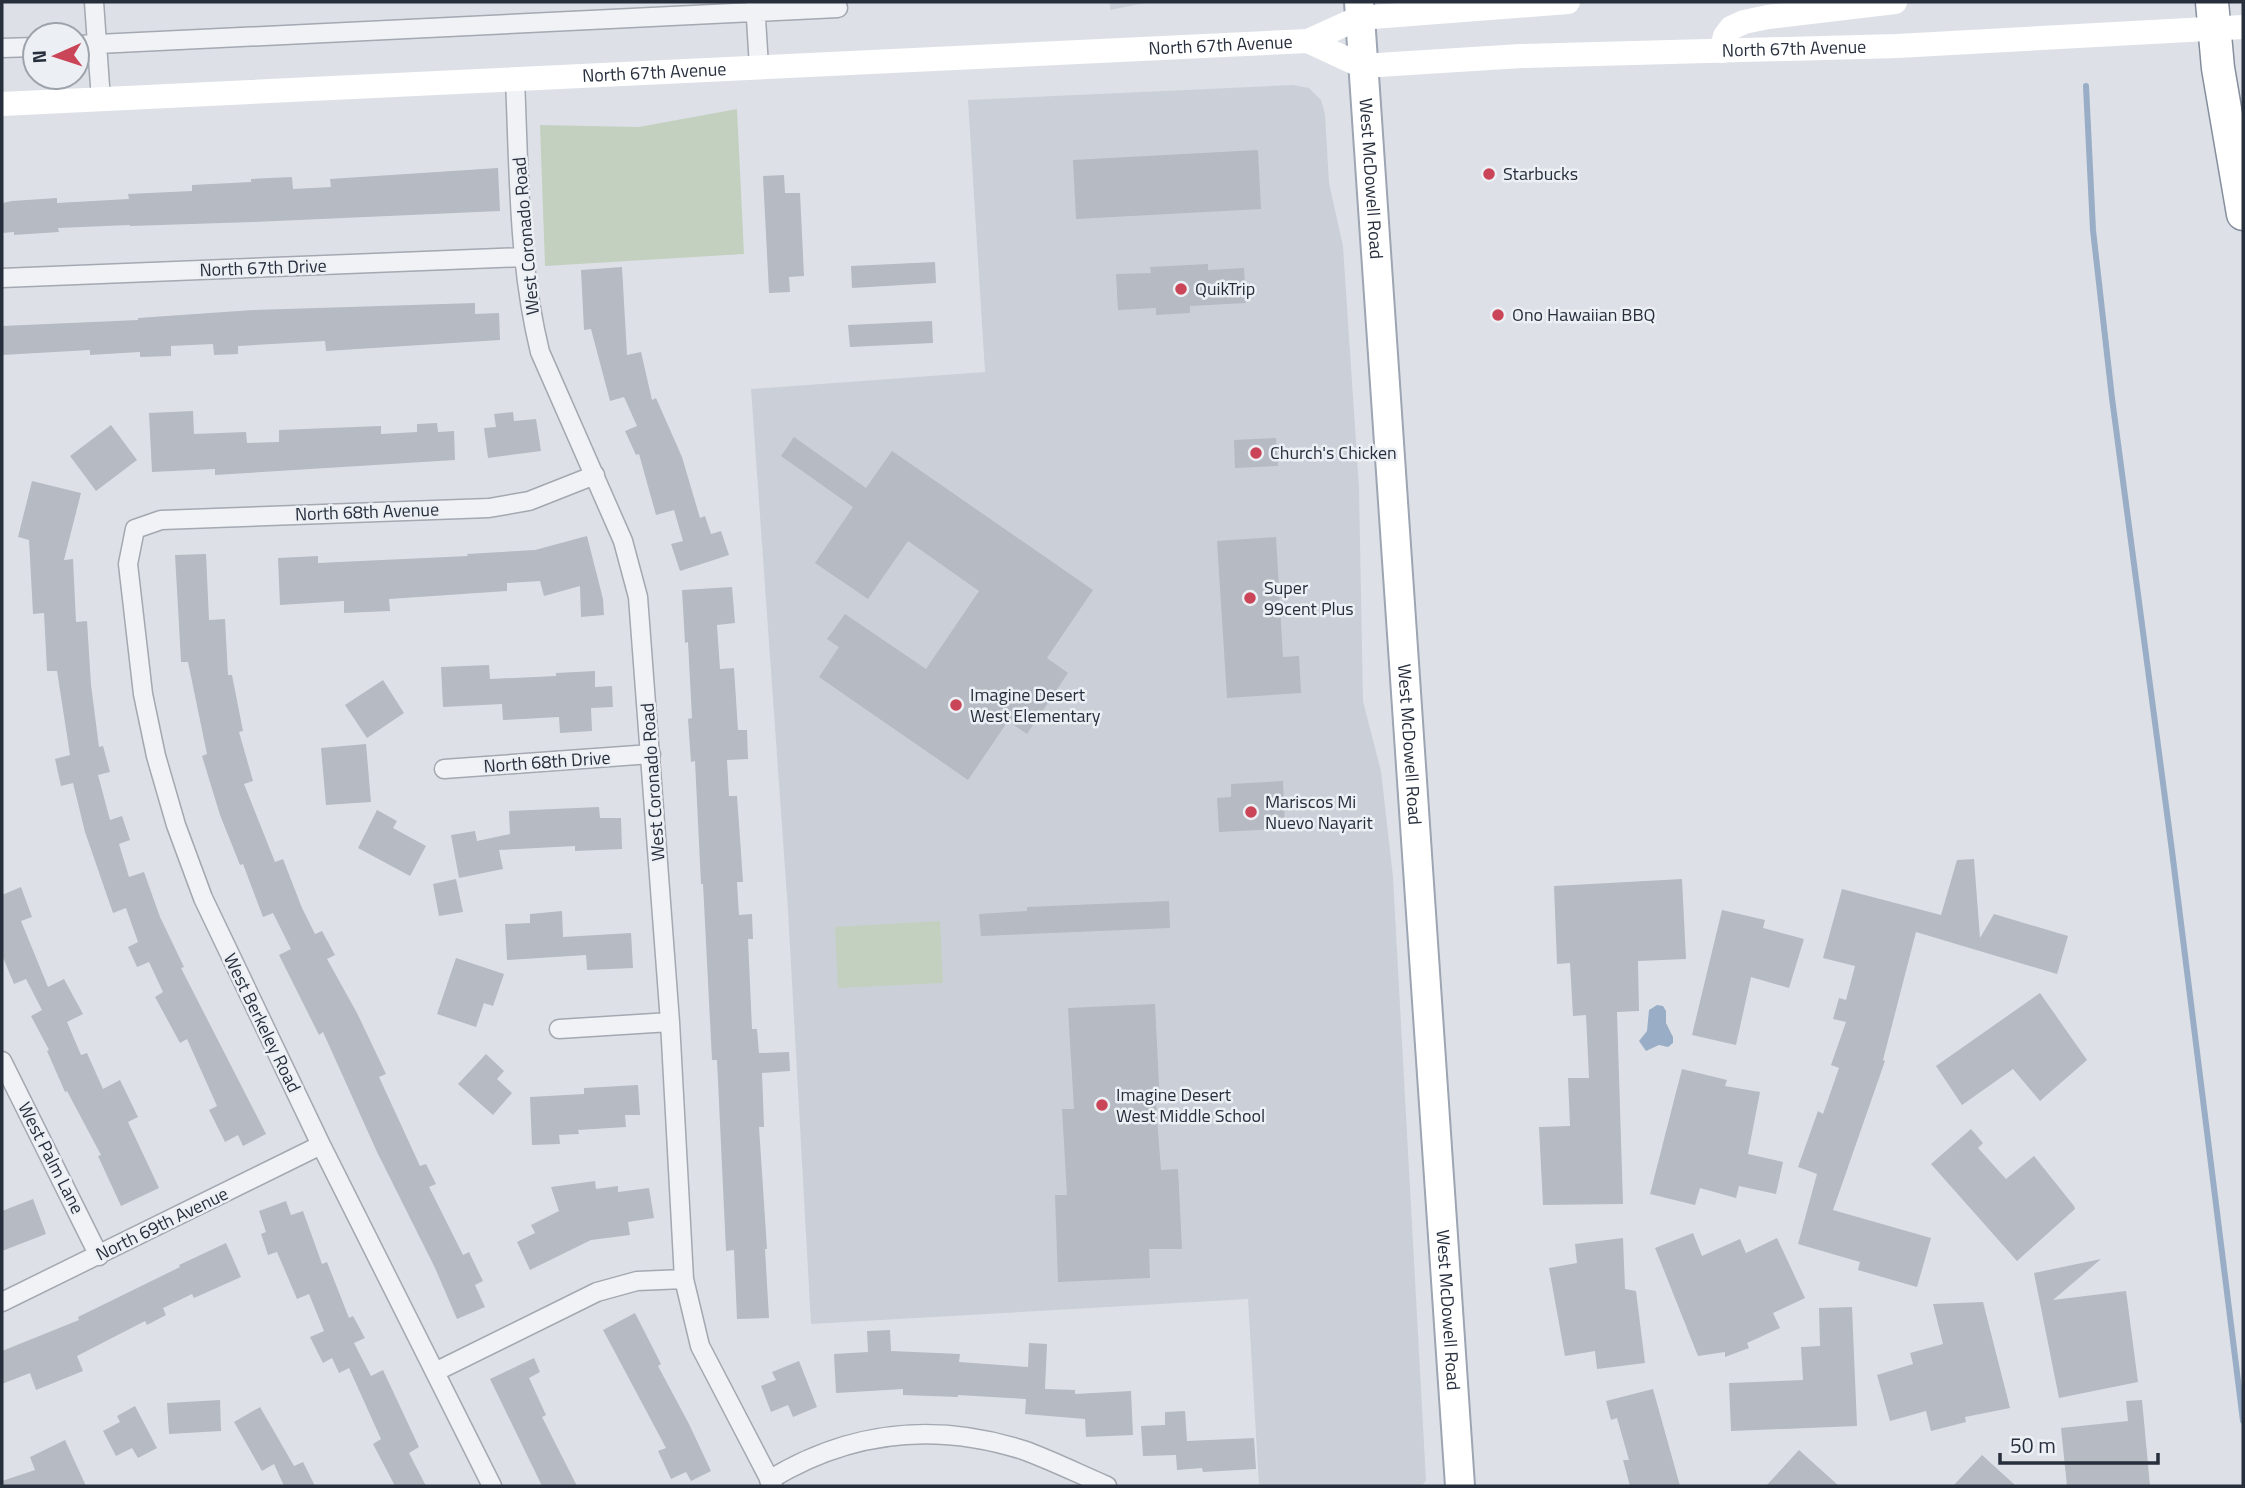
<svg xmlns="http://www.w3.org/2000/svg" width="2245" height="1488" viewBox="0 0 2245 1488" font-family="'Titillium Web',sans-serif">
	<rect width="100%" height="100%" fill="#dde1e7"/>
	<path fill="#cbd0d8" d="M1110,2H1150L1110,10Z
		M1293,85L1309,88L1321,100L1325,114L1329,183L1343,246L1359,487L1363,701L1381,771L1393,877L1426,1480L1422,1486H1259L1248,1299L811,1324L788,911L751,389L985,372L968,100Z"/>
	<path fill="#c3d0bf" d="M737,109L744,254L545,266L540,125L639,127Z
		M940,921L943,983L838,988L835,927Z"/>
	<path fill="#99aec6" d="M1657,1005L1663,1006L1666,1011V1023L1673,1037V1043L1668,1047L1659,1045L1646,1051L1639,1041L1647,1031L1649,1010Z"/>
	<g fill="none" stroke-linecap="round" stroke-linejoin="round">
		<path stroke="#99aec6" stroke-width="6" d="M2086,86L2093,230L2112,398L2172,851L2243,1421"/>
	</g>
	<path fill="#b5bac3" d="M1258,150L1261,209L1076,219L1073,160Z
		M498,168L500,211L253,222L130,226V225L58,228L59,232L14,235V232L2,233V203L12,201L57,198V203L129,199L128,194L192,191V185L251,182V179L292,177L293,189L331,187L330,179Z
		M784,175L785,193H800L804,276L789,277L790,292L769,293L763,176Z
		M935,262L936,283L852,288L851,266Z
		M1208,264V270L1244,268L1246,303L1190,306V313L1156,315V308L1118,310L1116,274L1151,273L1150,267Z
		M622,267L627,355L641,352L652,400L656,398L682,457L700,518L705,516L711,534L721,531L729,555L680,571L671,544L683,541L674,510L656,515L639,454L636,455L625,431L637,426L624,397L610,401L591,329L584,330L581,270Z
		M475,303V314L499,313L500,340L326,351L325,341L238,346V354L214,355L213,344L171,346V356L140,357V352L90,355V350L2,355V326L138,320V318L253,310Z
		M932,321L933,343L850,347L848,325Z
		M193,411L194,434L246,432L247,443L279,442V430L381,426V434L417,432V424L437,423L438,432L454,431L455,460L215,475V469L152,472L149,413Z
		M513,412L514,421L536,419L541,451L488,458L484,428L496,427L494,414Z
		M111,425L137,460L96,491L70,456Z
		M794,437L866,488L892,451L1093,590L1047,658L1068,673L1027,734L1008,721L968,780L819,677L839,647L827,639L845,614L926,669L979,591L908,541L868,599L815,563L853,507L781,456Z
		M1276,438L1278,466L1235,468L1234,440Z
		M32,481L81,493L64,560L73,559L76,622L87,621L91,685L99,747L103,746L110,772L98,775L110,820L122,816L130,840L119,844L129,877L144,872L160,917L184,967L181,968L266,1134L243,1146L238,1135L225,1142L209,1110L217,1106L187,1039L180,1043L155,997L163,992L149,962L137,967L128,947L138,942L126,908L113,913L85,832L73,783L61,786L55,759L70,755L57,671H47L44,613L33,614L29,540L18,537Z
		M587,536L603,599L604,615L581,617L580,586L544,596L540,581L507,583V591L389,599L390,611L344,613V601L280,605L278,558L318,556V563L468,556L467,554L535,550Z
		M1276,537L1283,657L1299,656L1301,693L1227,698L1217,541Z
		M206,554L209,620L225,619L228,675H232L243,731L239,732L253,781L244,784L275,862L283,859L302,908L315,934L322,931L335,955L327,959L357,1013L386,1074L379,1077L420,1166L426,1164L436,1184L429,1187L463,1255L469,1252L483,1281L475,1285L485,1307L457,1319L435,1268L377,1152L323,1032L319,1035L279,955L291,949L273,913L263,917L243,864L240,865L220,815L202,756L207,754L188,662H181L178,607L175,555Z
		M732,587L735,623L717,625L720,669L734,668L738,730H747L748,759L727,760L729,796H737L740,838L743,882H737L739,915L752,914L753,939H748L752,1029H757L759,1053L789,1052L790,1071L762,1073L764,1127H759L767,1249H765L769,1318L737,1319L734,1250L726,1251L717,1060H712L703,884H701L695,761L691,762L688,719L692,718L688,642L685,643L682,590Z
		M489,665L490,679L556,676V673L595,671V687L612,686L613,707L591,708L592,731L560,733L559,717L503,720L502,704L443,707L441,667Z
		M383,680L404,713L367,738L345,705Z
		M366,744L371,802L326,805L321,748Z
		M1283,781L1285,826H1277V829L1219,832L1217,798L1231,797V784Z
		M599,807L600,818H621L622,849L575,851V846L499,850L503,869L459,878L451,835L475,831L477,841L510,834L509,811Z
		M377,810L397,821L393,828L426,846L410,876L358,848Z
		M1974,859L1980,938L1994,914L2068,936L2057,974L1916,932L1883,1060L1885,1061L1833,1210L1931,1238L1917,1287L1858,1270L1860,1262L1798,1244L1817,1174L1798,1167L1818,1111L1823,1114L1839,1068L1831,1065L1846,1022L1833,1019L1839,998L1846,1000L1855,966L1823,958L1842,889L1941,915L1957,860Z
		M456,879L463,912L439,916L433,884Z
		M1682,879L1686,959L1638,961L1639,1011L1617,1012L1623,1204L1543,1205L1539,1127L1570,1126L1568,1078H1589L1586,1015L1573,1016L1570,963L1557,964L1554,886Z
		M21,887L32,917L21,921L48,987L64,979L83,1014L67,1022L81,1055L87,1053L103,1089L120,1080L138,1117L128,1122L159,1188L121,1206L98,1156L101,1155L67,1091L65,1092L47,1051L49,1050L31,1016L42,1010L26,979L14,984L2,955V895Z
		M1169,901L1170,928L981,936L979,914L1027,911V907Z
		M1722,910L1765,920L1763,928L1804,939L1789,988L1751,977L1736,1045L1692,1035Z
		M562,911L563,937L631,933L633,968L587,970L586,955L507,960L505,924L530,923V914Z
		M456,958L504,974L493,1006L484,1003L476,1027L437,1014Z
		M2040,993L2087,1060L2040,1101L2013,1069L1962,1105L1936,1066Z
		M1155,1004L1160,1104H1156L1161,1170L1178,1169L1182,1249H1149L1150,1278L1058,1282L1055,1195H1067L1062,1109H1074L1068,1008Z
		M486,1054L504,1071L497,1079L512,1093L493,1115L458,1084Z
		M1682,1069L1727,1080L1725,1086L1760,1092L1748,1154L1783,1162L1776,1194L1739,1186L1736,1198L1700,1188L1695,1205L1650,1194Z
		M638,1085L640,1115H625L626,1127L578,1130L579,1134L559,1135L560,1144L532,1145L530,1097L584,1094V1088Z
		M1971,1129L1983,1143L1978,1148L2006,1179L2034,1156L2074,1206L2075,1209L2017,1261L1931,1164Z
		M595,1181L596,1189L618,1186V1192L649,1188L654,1218L628,1222L630,1235L591,1240L530,1270L517,1242L535,1233L531,1225L559,1211L551,1187Z
		M33,1199L46,1234L2,1251V1211Z
		M286,1201L291,1215L303,1211L322,1264L327,1262L349,1318L353,1316L365,1338L354,1343L371,1376L383,1370L419,1447L409,1453L426,1486H395L373,1444L381,1439L349,1368L339,1373L332,1358L323,1363L310,1337L324,1331L309,1294L297,1299L277,1252L268,1255L261,1234L266,1232L259,1211Z
		M1693,1233L1702,1256L1740,1239L1746,1253L1777,1238L1805,1298L1773,1313L1780,1328L1747,1343L1749,1348L1725,1357V1352L1698,1356L1655,1248Z
		M1623,1238L1625,1289L1636,1291L1645,1363L1597,1369L1595,1351L1565,1356L1549,1268L1577,1263L1575,1244Z
		M226,1243L241,1277L194,1298L192,1294L163,1308L166,1315L147,1325L145,1321L77,1356L83,1371L36,1390L30,1373L2,1384V1351L79,1320L78,1317L180,1267L179,1265Z
		M2101,1259L2053,1300L2126,1291L2138,1382L2059,1398L2034,1273Z
		M1983,1302L2010,1408L1965,1417L1966,1422L1931,1431L1926,1411L1890,1421L1877,1375L1913,1364L1910,1353L1943,1344L1933,1304Z
		M1852,1307L1857,1426L1731,1431L1729,1383L1803,1380L1801,1347L1820,1346L1819,1308Z
		M635,1313L661,1364L658,1366L689,1424L711,1471L691,1481L686,1472L671,1479L658,1451L666,1448L603,1330Z
		M890,1330L891,1351L960,1354L959,1362L1028,1367L1029,1343L1047,1344L1045,1389L1075,1390V1394L1131,1391L1133,1435L1086,1437L1085,1419L1025,1414L1026,1399L958,1395V1397L903,1395V1389L836,1393L834,1354L868,1352L867,1331Z
		M534,1358L540,1372L529,1378L546,1415L542,1417L577,1486H542L490,1379Z
		M799,1361L817,1407L793,1417L788,1405L771,1412L761,1386L776,1380L772,1372Z
		M1653,1389L1680,1486H1630L1623,1460H1629L1617,1418L1611,1420L1606,1401Z
		M220,1400L221,1431L169,1434L167,1403Z
		M2142,1400L2150,1486H2067L2061,1428L2128,1421L2126,1401Z
		M135,1406L157,1448L138,1458L132,1448L116,1456L103,1431L120,1422L117,1416Z
		M260,1407L294,1466L303,1462L315,1486H284L274,1464L262,1471L234,1422Z
		M1185,1411L1187,1441L1254,1438L1256,1469L1203,1472L1202,1468L1177,1470L1176,1455L1143,1456L1141,1426L1165,1425V1412Z
		M65,1440L86,1486H2V1481L35,1470L30,1457Z
		M1799,1450L1839,1486H1766Z
		M1982,1455L2016,1486H1953Z"/>
	<g fill="none" stroke-linecap="round" stroke-linejoin="round">
		<g stroke="#a3a8b1" stroke-width="21">
			<path id="minor" d="M94,2L101,100
				M755,2L759,67
				M77,45L838,8
				M2,48L35,47
				M515,79C519,170 518,263 540,352L623,541L638,597L670,1022L684,1279L700,1346L773,1486
				M2,278L524,257
				M444,769L651,754
				M559,1029L670,1022
				M2,1061L99,1256
				M2,1302L321,1145
				M435,1372L597,1292L637,1281L684,1279
				M769,1480C849,1431 935,1422 1023,1450C1051,1460 1079,1474 1107,1486
				M492,1486L321,1145L203,898L176,825L156,756L143,694L128,564L135,529L161,520L489,508L529,501L595,475"/>
		</g>
		<g stroke="#9da5b2" stroke-width="32">
			<g id="primary">
				<path id="s3" d="M1359,2L1460,1486"/>
			</g>
		</g>
		<g stroke="#858e9d" stroke-width="35">
			<path id="motorway" d="M2212,2L2218,68L2243,214"/>
		</g>
		<use href="#minor" stroke="#f0f2f5" stroke-width="18"/>
		<g stroke="#fff" stroke-width="24">
			<path id="s1" d="M1308,41L1362,66L1521,56L1897,46L2243,27"/>
			<path d="M1721,51L1725,36L1731,28L1744,22L1768,17L1895,2"/>
			<path id="s2" d="M2,104L1308,41L1359,18L1568,2"/>
		</g>
		<use href="#primary" stroke="#fff" stroke-width="28"/>
		<use href="#motorway" stroke="#fff" stroke-width="32"/>
	</g>
	<g fill="#c94557" stroke="#ecf0f4" stroke-width="2.5">
		<circle cx="1489" cy="174" r="7"/>
		<circle cx="1181" cy="289" r="7"/>
		<circle cx="1498" cy="315" r="7"/>
		<circle cx="1256" cy="453" r="7"/>
		<circle cx="1250" cy="598" r="7"/>
		<circle cx="956" cy="705" r="7"/>
		<circle cx="1251" cy="812" r="7"/>
		<circle cx="1102" cy="1105" r="7"/>
	</g>
	<g text-anchor="middle" stroke-width="5" stroke-linejoin="round" paint-order="stroke">
		<g font-size="18" fill="#272f3d" stroke="#ecf0f4">
			<text dy="6" stroke="none"><textPath href="#s2" startOffset="1220">North 67th Avenue</textPath></text>
			<text dy="6" stroke="none"><textPath href="#s1" startOffset="492">North 67th Avenue</textPath></text>
			<text dy="6" stroke="none"><textPath href="#s2" startOffset="653">North 67th Avenue</textPath></text>
			<text dy="6" stroke="none"><textPath href="#s3" startOffset="177">West McDowell Road</textPath></text>
			<text transform="translate(526 236) rotate(-95)" y="6">West Coronado Road</text>
			<text transform="translate(263 268) rotate(-2)" y="6">North 67th Drive</text>
			<text transform="translate(367 512) rotate(-2)" y="6">North 68th Avenue</text>
			<text dy="6" stroke="none"><textPath href="#s3" startOffset="744">West McDowell Road</textPath></text>
			<text transform="translate(547 762) rotate(-4)" y="6">North 68th Drive</text>
			<text transform="translate(653 782) rotate(-94)" y="6">West Coronado Road</text>
			<text transform="translate(262 1023) rotate(64)" y="6">West Berkeley Road</text>
			<text transform="translate(51 1158) rotate(63)" y="6">West Palm Lane</text>
			<text transform="translate(162 1224) rotate(-26)" y="6">North 69th Avenue</text>
			<text dy="6" stroke="none"><textPath href="#s3" startOffset="1311">West McDowell Road</textPath></text>
		</g>
		<g font-size="18" fill="#272f3d" stroke="#ecf0f4" text-anchor="start">
			<text x="1503" y="180">Starbucks</text>
			<text x="1195" y="295">QuikTrip</text>
			<text x="1512" y="321">Ono Hawaiian BBQ</text>
			<text x="1270" y="459">Church's Chicken</text>
			<text x="1264" y="594">Super<tspan x="1264" dy="21">99cent Plus</tspan></text>
			<text x="970" y="701">Imagine Desert<tspan x="970" dy="21">West Elementary</tspan></text>
			<text x="1265" y="808">Mariscos Mi<tspan x="1265" dy="21">Nuevo Nayarit</tspan></text>
			<text x="1116" y="1101">Imagine Desert<tspan x="1116" dy="21">West Middle School</tspan></text>
		</g>
	</g>
	<rect width="2245" height="1488" fill="none" stroke="#272f3d" stroke-width="7"/>
	<g transform="translate(56 56) rotate(267)"><circle r="33" fill="#ecf0f4" stroke="#9da3ab" stroke-width="2"/>
	<path d="M0-5L12 26L0 18L-12 26Z" fill="#c94557"/>
	<text y="-10" font-size="19" font-weight="bold" text-anchor="middle" fill="#272f3d">N</text>
	</g>
	<path d="M2000 1453v10h158v-10" fill="none" stroke="#272f3d" stroke-width="3.5"/>
	<text x="2010" y="1453" font-size="21" fill="#272f3d" stroke="#ecf0f4" stroke-width="5" paint-order="stroke">50 m</text>
</svg>
